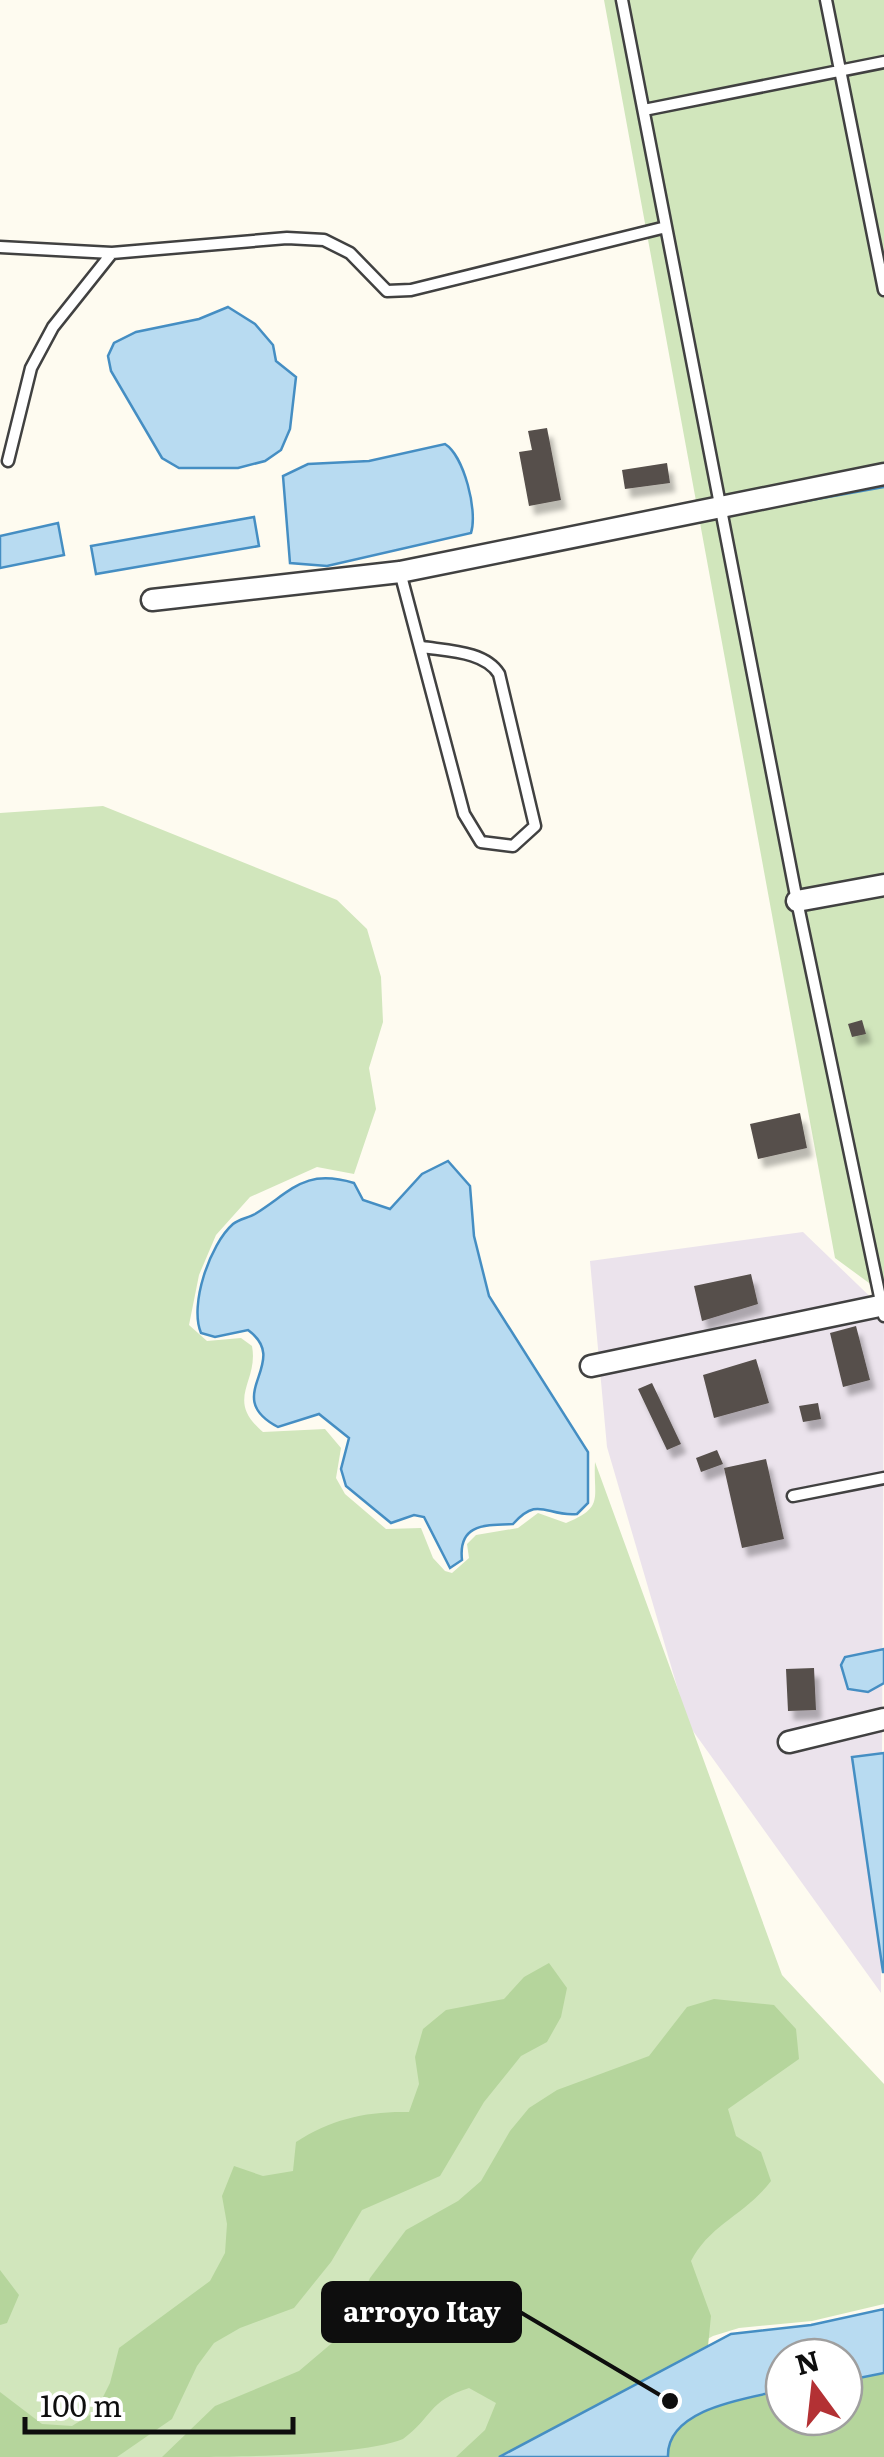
<svg xmlns="http://www.w3.org/2000/svg" width="884" height="2457" viewBox="0 0 884 2457" font-family="Literata,serif">
	<defs>
		<filter id="shadow"><feDropShadow dx="5.5" dy="9" stdDeviation="2.5" flood-color="#0004"/></filter>
	</defs>
	<rect width="100%" height="100%" fill="#fefbf0"/>
	<path fill="#ebe3ec" d="M803,1232L884,1310L881,1993L688,1724L607,1447L590,1261Z"/>
	<path fill="#d1e6bc" d="M604,0H884V1294L835,1258Z
		M103,806L337,900L367,929L381,977L383,1022L369,1068L376,1109L354,1174L317,1167L250,1197L216,1235L199,1275L189,1325L207,1341L241,1338L252,1346C259,1383 224,1399 263,1432L325,1429L341,1448L336,1478L345,1494L386,1529L421,1528L433,1558L445,1571L452,1573L469,1558L467,1544L476,1535L518,1528L538,1513L566,1523C605,1507 593,1498 595,1462L782,1975L884,2084V2304L812,2321L739,2328L713,2336L488,2457H0V813Z"/>
	<path fill="#b5d59c" d="M549,1963L567,1988L561,2017L547,2042L521,2056L484,2102L440,2176L362,2210L331,2262L294,2308L240,2328L214,2343L197,2366L172,2419L117,2457H0V2392L42,2424L72,2426L96,2411L110,2383L119,2348L210,2281L225,2253L227,2224L222,2196L234,2166L263,2176L293,2171L296,2142C331,2119 367,2111 409,2112L419,2084L415,2057L423,2029L446,2010L504,1999L524,1977Z
		M714,1999L774,2005L796,2029L799,2059L728,2109L736,2136L761,2152L771,2181C746,2214 709,2225 691,2261L711,2316L708,2346L539,2457H456L485,2430L496,2403L469,2388C428,2401 432,2418 403,2439C360,2457 217,2457 162,2457L215,2406L299,2371L345,2332L370,2278L406,2230L458,2201L481,2181L510,2131L529,2108L557,2090L649,2056L687,2007Z
		M0,2270L19,2295L7,2323L0,2325Z
		M884,2361V2457H635C674,2413 729,2401 784,2387V2417H844V2372Z"/>
	<path fill="#b8dbf1" stroke="#458ec3" stroke-width="2.5" d="M228,307L255,324L273,345L276,361L296,377L290,429L281,450L265,461L238,468H179L162,458L111,371L108,356L114,343L136,332L199,319Z
		M445,444C464,456 478,511 471,533L327,566L290,563L283,476L308,464L369,461Z
		M884,484V487L739,513Z
		M254,517L259,546L96,574L91,546Z
		M58,523L64,555L0,568V536Z
		M448,1161L470,1186L474,1236L489,1296L588,1452V1503L577,1514C546,1517 539,1495 513,1524C484,1525 458,1524 462,1560L450,1568L424,1517L414,1515L391,1523L346,1486L341,1469L349,1438L319,1414L278,1427C219,1396 293,1363 248,1330L215,1337L201,1333C189,1305 210,1244 233,1224C239,1219 248,1218 255,1214C292,1191 304,1168 354,1183L363,1200L390,1209L422,1174Z
		M884,1649V1683L868,1692L848,1689L841,1665L845,1657Z
		M884,1753V1972H883L852,1757Z
		M884,2309V2373L844,2381V2357H784V2390C749,2398 666,2408 668,2457H499L731,2334L811,2325Z"/>
	<path fill="#564f4b" filter="url(#shadow)" d="M547,428L561,500L529,506L519,452L532,450L528,431Z
		M667,463L670,483L625,489L622,470Z
		M862,1020L866,1034L852,1037L848,1024Z
		M800,1113L807,1148L758,1159L750,1124Z
		M751,1274L758,1304L702,1321L694,1286Z
		M856,1326L870,1380L843,1387L830,1333Z
		M756,1359L769,1403L714,1418L703,1375Z
		M652,1383L681,1444L667,1450L638,1389Z
		M818,1403L821,1419L803,1422L799,1406Z
		M717,1450L723,1464L701,1472L696,1458Z
		M766,1459L784,1539L742,1548L724,1468Z
		M814,1668L816,1710L788,1711L786,1669Z"/>
	<g fill="none" stroke-linecap="round" stroke-linejoin="round">
		<g stroke="#414141" stroke-width="15">
			<path id="service" d="M622,0L797,901L884,1316
				M826,0L884,290
				M644,110L884,62
				M0,247L112,253L287,238L324,240L350,253L387,291L411,290L666,227
				M8,461L31,368L53,327L112,253
				M400,572L464,814L481,842L513,846L535,826L499,674C485,651 447,651 422,647
				M793,1496L884,1478"/>
		</g>
		<g stroke="#414141" stroke-width="25">
			<path id="minor" d="M152,600L400,572L884,474
				M797,901L884,885
				M591,1366L884,1305
				M789,1742L884,1719"/>
		</g>
		<use href="#service" stroke="#fff" stroke-width="10"/>
		<use href="#minor" stroke="#fff" stroke-width="20"/>
	</g>
	<path fill="none" stroke="#0e0e0e" stroke-width="4" d="M670 2401L520 2312"/>
	<circle fill="#0e0e0e" stroke="#fff" stroke-width="4" cx="670" cy="2401" r="10"/>
	<rect fill="#0e0e0e" stroke="#0e0e0e" stroke-width="4" x="323" y="2283" width="197" height="58" rx="10"/>
	<g font-size="28" text-anchor="middle" font-weight="bold" fill="#fff">
		<text x="422" y="2322">arroyo Itay</text>
	</g>
	<g transform="translate(814 2387) rotate(345)"><circle r="48" fill="#ffffff" stroke="#9f9f9f" stroke-width="2.5"/>
	<path d="M0-8L18 38L0 25L-18 38Z" fill="#b33134"/>
	<text y="-15" font-size="28" font-weight="bold" text-anchor="middle" fill="#0e0e0e">N</text>
	</g>
	<path d="M25 2417v15h268v-15" fill="none" stroke="#0e0e0e" stroke-width="5"/>
	<text x="40" y="2417" font-size="30" fill="#0e0e0e" stroke="#ffffff" stroke-width="8" paint-order="stroke">100 m</text>
</svg>
